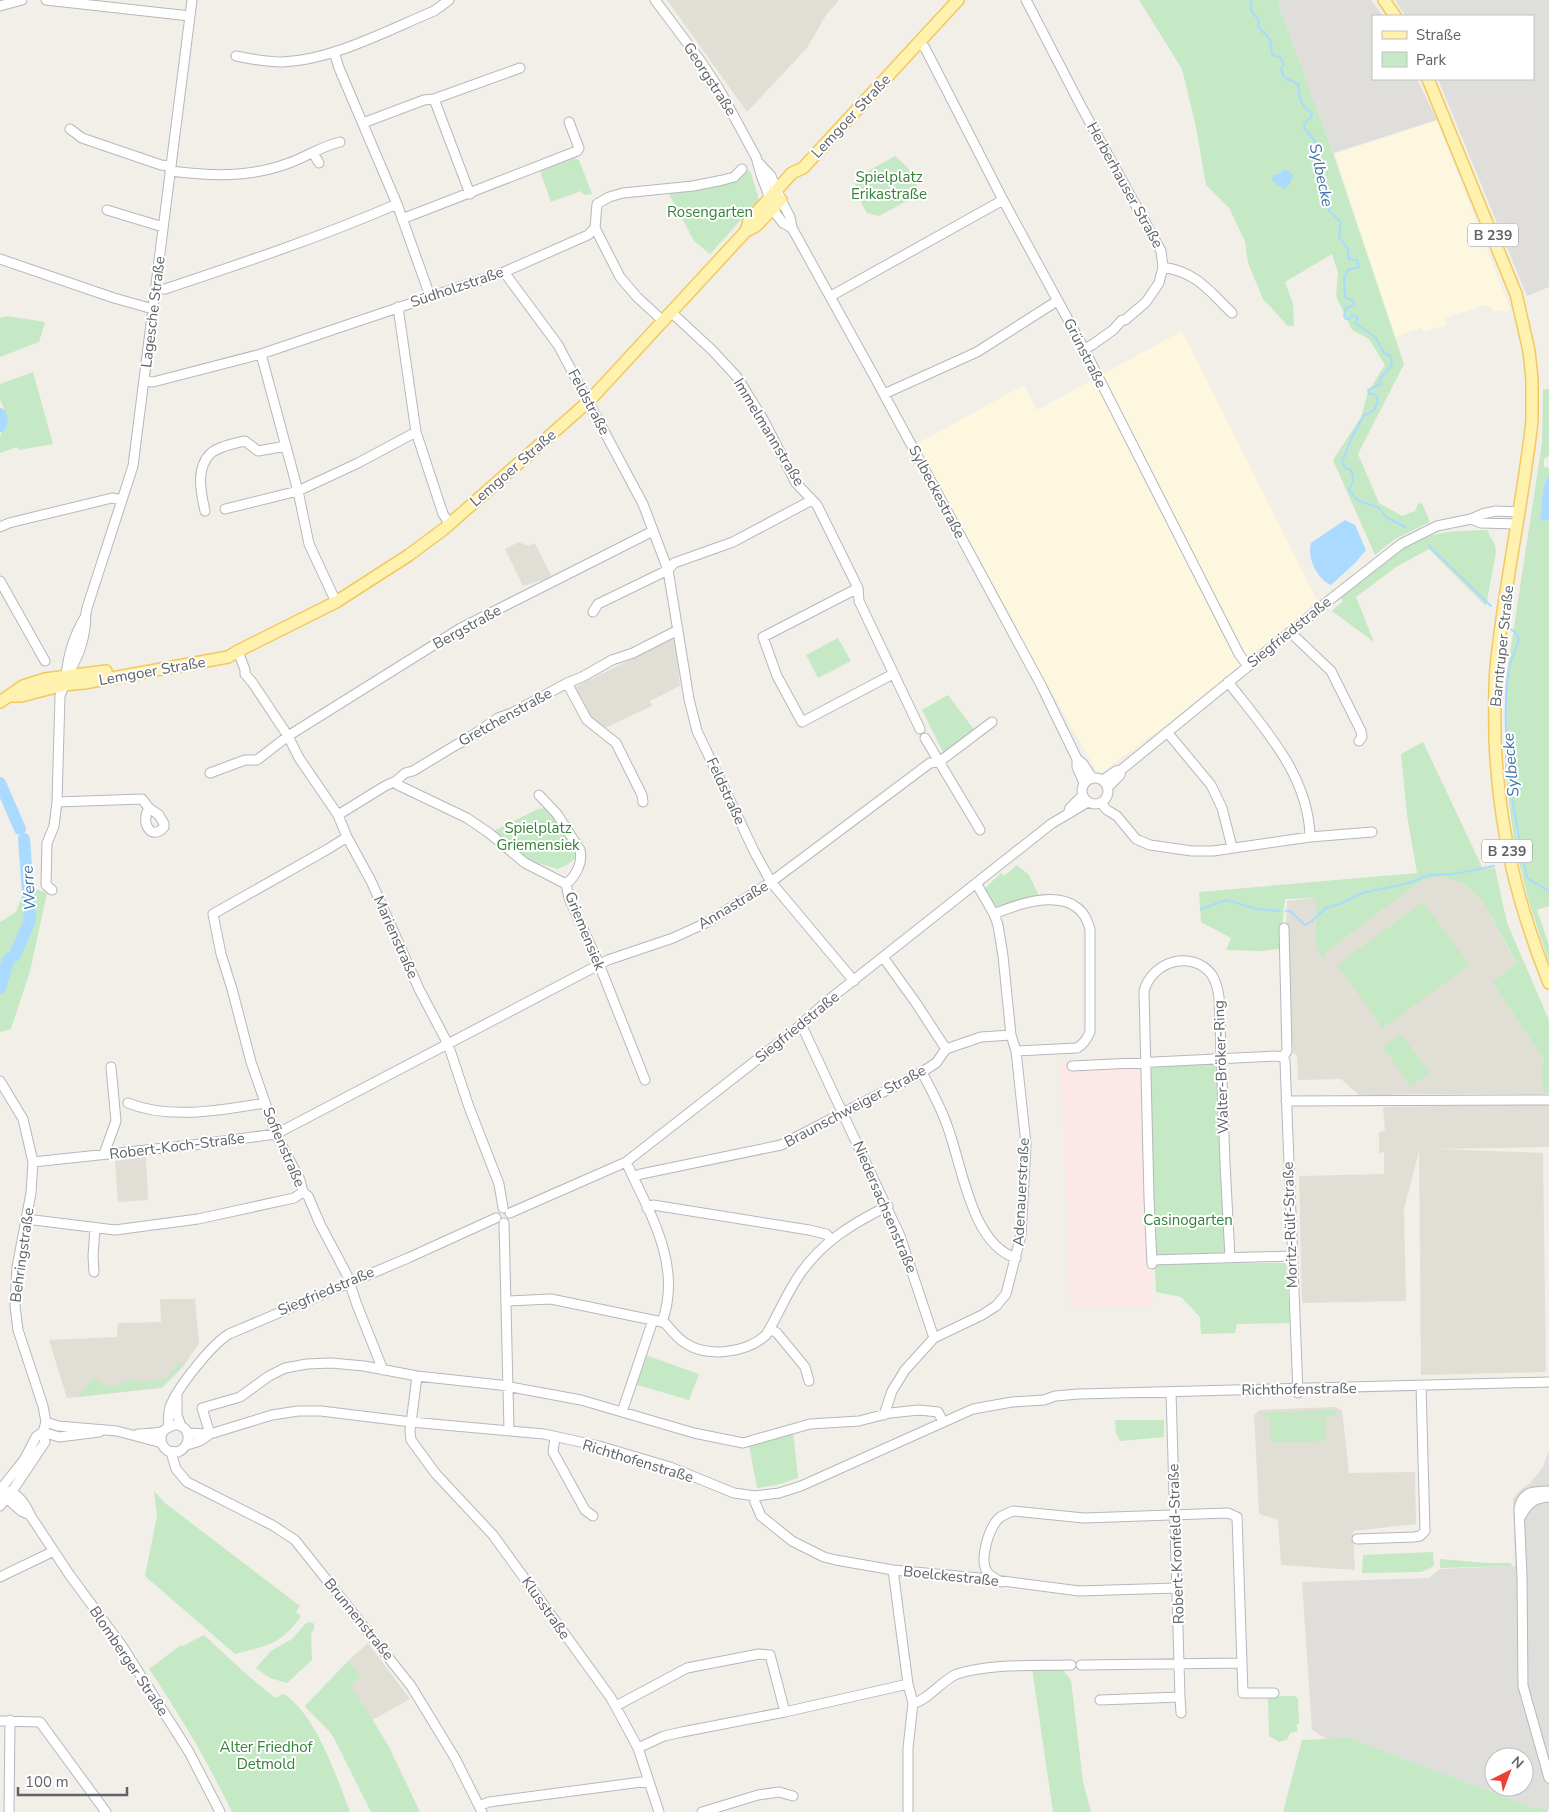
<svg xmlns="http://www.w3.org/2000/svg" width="1549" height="1812" viewBox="0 0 1549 1812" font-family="'Nunito Sans',sans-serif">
	<rect width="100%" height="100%" fill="#f1efe8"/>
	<path fill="#fef7e0" d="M1437,120L1510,309L1505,312L1502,310L1494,312L1492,307L1485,305L1445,318L1447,325L1424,332L1421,328L1395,337L1335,154Z
		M1182,331L1318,602L1166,725L1101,773L1096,770L1045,681L915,445L1024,385L1037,410Z"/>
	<path fill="#e0deda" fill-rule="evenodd" d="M1277,0H1371L1383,16H1373V79H1417L1437,120L1333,153Z
		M1395,0H1549V287L1527,296L1438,79H1533V16H1405Z
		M1549,1450V1809L1531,1807L1349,1738L1328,1740L1312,1730L1302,1582L1429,1578L1440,1569L1515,1566L1513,1499L1519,1491L1529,1484L1543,1467ZM1494,1757H1524V1787H1494Z"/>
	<path fill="#e1ded6" d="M667,0H839L826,15L807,48L747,112Z
		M519,542L528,546L535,543L552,577L523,586L505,549Z
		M672,639L675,641L680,686L650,701L652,706L603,729L593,722L575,691V687Z
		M1443,877L1463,883L1483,902L1517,965L1492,982L1544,1060L1541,1063L1543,1094H1413L1360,1096L1341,1079L1298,1080L1297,1055L1293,1053V1042H1291L1286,928L1287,901L1315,898L1316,947L1323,961L1326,952L1423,880Z
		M1549,1104V1147L1435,1149L1543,1153L1546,1372L1421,1375L1419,1151L1404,1209L1406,1301L1302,1303L1299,1176L1384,1174V1152L1379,1153V1132L1385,1131L1383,1107Z
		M146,1157L148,1200L118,1202L115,1161Z
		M160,1299H195L199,1343L183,1367L162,1388L67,1398L49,1340L117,1337L118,1323L161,1322Z
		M1335,1407L1342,1410L1349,1473L1415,1472L1416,1524L1353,1531L1355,1570L1281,1565L1278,1520L1259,1514L1254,1415L1259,1410Z
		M368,1643L410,1699L372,1720L351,1687L352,1682L361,1677L349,1660Z"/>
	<path fill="#fce8e6" d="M1061,1061H1068V1068L1139,1065L1141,1067L1153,1305L1071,1308Z"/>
	<path fill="#c5e8c5" d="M1139,0H1277L1333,153L1404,364L1358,454L1379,503L1402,516L1415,511L1418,504L1422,503L1430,522L1395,539L1375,555L1333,460L1361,417L1368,392L1385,365L1369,339L1352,330L1336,296L1338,273L1332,254L1285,282L1293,304L1294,326H1288L1263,299L1248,263L1245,241L1229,208L1206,185L1196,127L1182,69Z
		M895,156L908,168L917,185L914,197L879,216L867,213C861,202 853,191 856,178Z
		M574,158L579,160L592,194L584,195L581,191L551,202L540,171Z
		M750,170L759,200L710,254L694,241L668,192L725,182Z
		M7,316L45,322L39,342L0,357V318Z
		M33,372L53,444L19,450L17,447L0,453V437L5,422L4,408L0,400V384Z
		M1549,389V456L1544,459V467L1549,468V476C1541,483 1542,510 1540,521L1549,520V906L1537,910L1549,945V963L1529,902L1515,847L1505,771V686L1542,443L1543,390Z
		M1487,530L1495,545L1496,552L1486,606L1429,549L1396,567L1356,597L1374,642L1332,611L1343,601L1340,598C1367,577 1399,545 1433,535C1450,530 1470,531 1487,530Z
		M838,638L851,661L818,678L806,655Z
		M948,695L975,731L944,754L922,710Z
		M1423,742L1483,869L1495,868L1507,923L1549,1020V1093L1543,1094L1541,1063L1544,1060L1492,982L1517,964L1483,902L1463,883L1443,877L1423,880L1326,952L1323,961L1316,947L1315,898L1285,899L1280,949L1261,951L1226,950L1231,938L1201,922L1199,892L1417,873L1407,815L1401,754Z
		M545,808C557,812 572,845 577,857L567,865L557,869L531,861L492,832L538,809Z
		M1017,865L1029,875L1040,898L1001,907L995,906L985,888L1001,873L1004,876Z
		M26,886L47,893L30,971L11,1029L0,1032V922L16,912Z
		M1423,902L1470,965L1383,1028L1337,965Z
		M1401,1034L1430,1073L1411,1087L1383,1047Z
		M1218,1063L1225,1250L1222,1254L1154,1258L1149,1071L1155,1066Z
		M1286,1263L1290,1323L1237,1324L1235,1333L1201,1334L1200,1317L1181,1297L1156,1292L1155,1268L1157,1264Z
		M645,1355L699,1374L689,1400L634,1384Z
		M180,1361L182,1367L162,1387L78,1397L93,1378L110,1387L134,1379L141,1382L166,1378Z
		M1327,1410H1336V1416L1261,1417V1413Z
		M1326,1417V1441L1271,1442L1270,1418Z
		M1115,1420H1164V1437L1120,1441L1116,1433Z
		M793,1430L798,1478L777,1485L757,1488L749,1445Z
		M154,1491L165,1503L300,1606L296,1612L301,1616C281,1645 268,1645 235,1654L145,1576L157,1516Z
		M1433,1552L1434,1566L1421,1572L1362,1573L1363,1555Z
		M1440,1559L1487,1563H1511L1512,1566L1440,1568Z
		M311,1622L314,1624V1628L311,1634L312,1660L287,1683L270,1678L256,1668L271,1651L292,1639L306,1623Z
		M204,1635L245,1673L275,1698L284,1694C317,1716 336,1776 350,1812H232C208,1762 180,1715 149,1669L181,1645L183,1646Z
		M349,1660L361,1677L353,1682L352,1687L388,1745L420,1812H371L335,1740L330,1732L307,1709L305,1706Z
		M1032,1668H1061L1071,1680L1083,1782L1091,1812H1053Z
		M1268,1696H1295L1298,1699L1299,1724L1296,1725L1298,1731L1290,1733L1287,1740L1279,1742L1269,1736Z
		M1349,1738L1531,1807L1548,1809L1547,1812H1283L1302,1740Z"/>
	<path fill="#aadaff" d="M1283,170H1287L1293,175L1291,182L1284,189L1273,182L1272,178L1274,175L1279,174Z
		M1549,476V520L1540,521C1542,510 1541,483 1549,476Z
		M1345,520L1355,525L1366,550L1355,563L1331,585C1317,578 1307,559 1311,543Z"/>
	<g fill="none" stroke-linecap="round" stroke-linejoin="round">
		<path stroke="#aadaff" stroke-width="2" d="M1250,0L1252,3L1251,11L1259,20L1258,27L1270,39L1272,54L1274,56L1280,57L1284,64L1281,69L1284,77L1298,84C1299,98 1300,106 1312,113L1311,117L1304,123L1305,129L1320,147C1310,166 1329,168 1323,189L1330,199L1329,211L1341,222L1339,237L1348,249L1349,259L1357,260L1359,267L1348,270L1344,279L1345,297L1353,301L1354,305L1346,308L1344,316L1346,319H1349L1352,315L1356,316L1358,319L1355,323L1376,338L1384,353L1390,356L1392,360L1391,366L1380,379L1381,384L1368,390L1369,394H1374L1377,397C1378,407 1373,413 1364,415L1352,437L1342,462L1346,469H1350C1355,478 1354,481 1349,490L1357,500L1379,508L1386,517L1405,527
			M1429,546L1491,606
			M1511,629L1516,633L1519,639C1516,649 1511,659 1509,668C1499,739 1513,809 1527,878L1549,891
			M1201,909L1226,900L1257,909L1280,911
			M1286,911H1290L1305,925L1312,921L1326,908L1340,904L1362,893L1409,883L1429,875L1454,874L1494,866"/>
		<path stroke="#aadaff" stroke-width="12" d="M0,414L2,421L0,426
			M0,783L20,829
			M0,988L8,960L15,955L30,920L24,839"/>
		<g stroke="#b5b8bc" stroke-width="11">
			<path id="minor" d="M46,0L190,16
				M655,0L700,60L719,89L756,157L761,175L776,214L783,223L792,228
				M1026,0L1082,108L1161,251L1163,267L1159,283L1146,302L1125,320H1122L1113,330L1092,345L1084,349
				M0,6L22,0
				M919,42L925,48L1003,200L1084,349L1239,654L1248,666
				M334,52L339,68L397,204L430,296
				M236,56C251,59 267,62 282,62C333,60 388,30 434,11L449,0
				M434,99L470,194
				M363,123L424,100L434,99L520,68
				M70,129L82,138L161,165L170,166
				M313,153L319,163
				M759,163L771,176L781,200L790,217L792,228L873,374L1041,685L1077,759L1083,764L1092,778
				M170,171C211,176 249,178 289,163C306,157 322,146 340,142
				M107,210L163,227
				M402,219L577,151L579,148L569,122
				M595,228L620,277L637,297L663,321
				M0,259L114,298L153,309
				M1163,267C1198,273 1208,290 1232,313
				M504,272L558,345L643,504L668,570L689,699L697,731L754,851L771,882L854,981
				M156,289H165C243,263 321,237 397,204
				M831,296L1003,200
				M398,307L416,432L443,514L450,524
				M671,312L712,350L737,377L763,419L796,483L817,505L858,588L859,601L920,729
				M261,354L298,491L309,544L336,602
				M144,381L153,382L261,354L504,272L588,235L595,228L597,204L609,197L623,193L693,186L723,180L734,177L742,169
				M884,394L977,352L1057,301
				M225,509L298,491L358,463L416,432
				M205,511C201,493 195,468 211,453C220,446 235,443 245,441L258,451L286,446
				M1471,519L1481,523L1518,524
				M0,527L9,523L112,498L122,500
				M0,581L45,661
				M858,588L763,637L777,676L802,722L893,674
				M593,612L598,604L668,570L674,563L733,542L812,500
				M1290,632L1331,671L1361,731L1362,737L1359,741
				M238,651L245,670V674L252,682L288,736L299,758L338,815L347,837L371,881L419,989L448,1044L469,1107L499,1184L503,1208
				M66,676C68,655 74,635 85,617
				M66,677C76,662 83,646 85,628C86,621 85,615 87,608L133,466L192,0
				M1228,682C1264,728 1309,776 1310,837
				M567,683L587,720L616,743L642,795L643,802
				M1167,732L1211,785L1222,808L1232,847
				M925,738L980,830
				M1077,759V767L1084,783
				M210,773L245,760H257L288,736L461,628L653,531
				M1082 791a13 13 0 1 1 26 0a13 13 0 1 1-26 0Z
				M1103,780L1116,771L1121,770L1327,602L1401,544L1437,526L1471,519L1482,514L1496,511L1519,512
				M396,781L398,785L467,818L489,833L525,863L566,884
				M1108,787L1120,775L1121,770
				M539,795L557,814L580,850C583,863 576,876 566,884
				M57,802L142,799L149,808L159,815L164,824V827C151,842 140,822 149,808
				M1101,803L1107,810L1117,816L1136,839L1150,845L1192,851H1213L1310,837L1372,832
				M1068,814L1070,808L1083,795
				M338,815L385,786L396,781L405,773L413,771L456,745L464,741L498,718L512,713L567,683L582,677L612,660L633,653L678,630
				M347,837L328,849L213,914L221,954L232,989L251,1062L276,1134L300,1180L303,1192L308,1196L320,1224L347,1275L357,1305L383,1370
				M566,884L569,898L599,964L645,1080
				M52,890L46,885L47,843L54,826L57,802L60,696L64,685
				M994,914C1015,905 1055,891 1076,907C1084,912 1087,920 1090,929V1032C1087,1039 1084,1044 1077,1048L1016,1051
				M883,957L916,1003L946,1049
				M801,1024L900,1236L934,1338
				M1283,1057L1285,1061L1298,1393
				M1283,1057L1287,1051L1284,928
				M1072,1066L1275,1056L1283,1057
				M922,1072C930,1088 939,1104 945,1120C962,1160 969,1243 1016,1258
				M0,1081L23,1119L33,1162L31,1193L17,1267L15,1306L18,1330L43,1406L46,1422L43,1432
				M1286,1101L1549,1100
				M128,1103C169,1120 223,1110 265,1103
				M104,1154L116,1121L111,1067
				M33,1162L193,1145L276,1134L608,960L673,938L708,922L771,882L930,763L939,762L992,722
				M626,1162C649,1212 683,1265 662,1322
				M633,1177L641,1174L781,1145L922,1072L936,1063L946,1049L981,1037L1011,1035
				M647,1208L653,1205L809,1230L826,1234L831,1239
				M510,1213L626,1162L795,1030L826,1002L1051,824L1088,802
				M26,1219L115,1230L198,1219L294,1198L303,1192
				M504,1223L509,1430
				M1152,1260L1292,1256
				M1152,1264L1149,1198L1144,991C1152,961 1192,949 1212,975C1216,982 1218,990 1219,997L1225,1163L1230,1258
				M94,1272L93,1256L95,1228
				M506,1301L551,1299L662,1322L666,1324C671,1330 677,1338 685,1343C707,1358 747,1353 766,1335C778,1316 786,1294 800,1274C822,1242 853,1223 888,1206
				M770,1329L777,1333L805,1367L809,1381
				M417,1376L410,1431L411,1440L436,1474L493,1535L611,1698L638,1748L659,1812
				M177,1397V1415L181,1426
				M622,1412L653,1320
				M884,1415L892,1391L905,1370L934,1338L982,1315L996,1306L1006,1294L1021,1235L1026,1144L1016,1051L1011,1035L1003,956L998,925L994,914L976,883
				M46,1422L58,1426L117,1431L162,1443
				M168,1427C169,1420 168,1413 170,1407C177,1388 211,1345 229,1334L408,1258L496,1218
				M43,1432L59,1437L99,1432
				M187,1433L210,1434
				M138,1434C145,1433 157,1434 163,1431C168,1428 171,1424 178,1425C193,1429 190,1447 178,1452L168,1451C161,1446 159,1439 163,1431
				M210,1434L202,1408L240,1397L269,1376L285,1368L307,1364L331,1363L364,1366L417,1376L500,1385L581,1400L694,1433L743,1443L810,1424L859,1421L890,1413L919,1410L938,1412L943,1422
				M555,1437L553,1452L585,1510L593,1516
				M187,1445L200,1441L210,1434L272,1415L298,1411H321L411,1422L544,1434L599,1446L670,1467L734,1493L755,1496L779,1493L801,1486L973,1409L1012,1402L1044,1400L1055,1396L1079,1394L1549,1382
				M171,1452L176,1469L187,1482L272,1525L295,1540L411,1686L455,1758L482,1812
				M1,1489C15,1490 25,1502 30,1515L69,1574L122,1646L189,1752L220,1812
				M0,1490L24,1460L36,1437L43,1432
				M1549,1491C1534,1491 1522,1491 1519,1509L1522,1576L1523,1686L1549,1778
				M4,1496L21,1511L30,1515
				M755,1496V1502L761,1516L792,1541L824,1557L836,1560L893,1570L980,1578L1079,1591L1176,1588
				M0,1506L15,1487L45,1442L43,1432
				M1521,1516C1528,1503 1534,1498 1549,1497
				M1357,1539L1414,1537L1420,1536L1425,1531L1421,1386
				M893,1570L908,1684L913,1703L908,1748V1812
				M0,1577L54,1551
				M1001,1582C997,1579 991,1577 988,1573C978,1561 989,1528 999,1518C1003,1515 1008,1513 1013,1511L1084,1518L1228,1513L1237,1517L1243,1693H1274
				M1081,1665L1242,1663
				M1180,1697L1181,1713
				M1100,1700L1180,1697L1171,1392
				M913,1703C926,1702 942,1680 957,1674C991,1663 1036,1666 1071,1665
				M616,1706L687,1668L759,1654L770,1655L785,1712
				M0,1721L40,1722L106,1812
				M638,1748L664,1736L682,1732L785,1712L908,1684
				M479,1806L489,1802L649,1781
				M9,1812L10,1720
				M702,1812L758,1795L779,1792L793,1796"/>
		</g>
		<g stroke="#f2c960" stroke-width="14">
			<path id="major" d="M1384,0L1395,16
				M1428,79L1516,294L1529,351L1532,379V421C1523,503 1504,585 1496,668C1494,692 1495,716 1495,740C1499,829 1516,900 1549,983
				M746,231L749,221L756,213L792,173L803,168L958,0
				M11,696H21L64,685L84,683L228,657L238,651L336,602L409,555L444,529L589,401L746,231L756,226L781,200
				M0,702L23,686L45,679L106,671"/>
		</g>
		<use href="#minor" stroke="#fff" stroke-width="9"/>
		<use href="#major" stroke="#fff2af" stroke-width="11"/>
	</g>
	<g text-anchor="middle" stroke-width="4" stroke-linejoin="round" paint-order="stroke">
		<g fill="#fff" stroke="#8f9295" stroke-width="1">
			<rect x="1468" y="223.5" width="50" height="23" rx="4"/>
			<rect x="1482" y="839.5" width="50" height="23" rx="4"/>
		</g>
		<g font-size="14" font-weight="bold" fill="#5f6368">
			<text x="1493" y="240">B 239</text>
			<text x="1507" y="856">B 239</text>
		</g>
		<g font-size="15" fill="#5f6368" stroke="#fff">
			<text transform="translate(710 79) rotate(57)" y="5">Georgstraße</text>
			<text transform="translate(851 116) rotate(-47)" y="5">Lemgoer Straße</text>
			<text transform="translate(1125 185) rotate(61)" y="5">Herberhauser Straße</text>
			<text transform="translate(457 287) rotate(-19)" y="5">Südholzstraße</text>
			<text transform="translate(153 312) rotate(-83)" y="5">Lagesche Straße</text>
			<text transform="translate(1085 353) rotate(63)" y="5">Grünstraße</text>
			<text transform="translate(589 402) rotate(62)" y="5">Feldstraße</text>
			<text transform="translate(769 432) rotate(59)" y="5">Immelmannstraße</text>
			<text transform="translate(513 468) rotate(-41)" y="5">Lemgoer Straße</text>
			<text transform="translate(937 492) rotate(62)" y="5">Sylbeckestraße</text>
			<text transform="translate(467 627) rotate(-29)" y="5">Bergstraße</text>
			<text transform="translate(1289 632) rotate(-39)" y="5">Siegfriedstraße</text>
			<text transform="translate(1502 646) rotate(-84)" y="5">Barntruper Straße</text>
			<text transform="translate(152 671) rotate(-10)" y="5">Lemgoer Straße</text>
			<text transform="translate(505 717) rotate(-29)" y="5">Gretchenstraße</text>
			<text transform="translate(726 791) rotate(65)" y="5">Feldstraße</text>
			<text transform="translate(733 905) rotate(-31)" y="5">Annastraße</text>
			<text transform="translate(585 931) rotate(68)" y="5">Griemensiek</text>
			<text transform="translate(396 937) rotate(66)" y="5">Marienstraße</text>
			<text transform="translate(797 1027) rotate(-39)" y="5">Siegfriedstraße</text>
			<text transform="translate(1221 1067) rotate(-92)" y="5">Walter-Bröker-Ring</text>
			<text transform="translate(855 1106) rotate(-28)" y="5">Braunschweiger Straße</text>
			<text transform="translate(177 1146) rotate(-7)" y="5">Robert-Koch-Straße</text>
			<text transform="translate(284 1147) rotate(67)" y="5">Sofienstraße</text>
			<text transform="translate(1021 1192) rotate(-87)" y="5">Adenauerstraße</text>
			<text transform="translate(885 1207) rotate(67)" y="5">Niedersachsenstraße</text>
			<text transform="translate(1290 1225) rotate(-92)" y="5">Moritz-Rülf-Straße</text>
			<text transform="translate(22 1255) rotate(-82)" y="5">Behringstraße</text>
			<text transform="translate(326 1291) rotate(-23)" y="5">Siegfriedstraße</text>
			<text transform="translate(1299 1389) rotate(-1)" y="5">Richthofenstraße</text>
			<text transform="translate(638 1461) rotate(17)" y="5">Richthofenstraße</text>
			<text transform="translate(1176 1544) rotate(-92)" y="5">Robert-Kronfeld-Straße</text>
			<text transform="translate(951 1576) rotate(6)" y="5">Boelckestraße</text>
			<text transform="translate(546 1608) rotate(55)" y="5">Klusstraße</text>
			<text transform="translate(359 1619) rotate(51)" y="5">Brunnenstraße</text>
			<text transform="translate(129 1661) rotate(56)" y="5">Blomberger Straße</text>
		</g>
		<g font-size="15" fill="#348238" stroke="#fff">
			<text x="889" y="182">Spielplatz<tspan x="889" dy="17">Erikastraße</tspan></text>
			<text x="710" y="217">Rosengarten</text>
			<text x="538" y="833">Spielplatz<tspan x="538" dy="17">Griemensiek</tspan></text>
			<text x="1188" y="1225">Casinogarten</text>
			<text x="266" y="1752">Alter Friedhof<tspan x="266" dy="17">Detmold</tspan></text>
		</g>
		<g font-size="16" font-style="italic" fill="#4174aa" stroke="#fff">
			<text transform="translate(1322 175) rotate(78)" y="6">Sylbecke</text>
			<text transform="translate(1510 765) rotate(-95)" y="6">Sylbecke</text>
			<text transform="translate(28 888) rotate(-94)" y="6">Werre</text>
		</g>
	</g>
	<rect x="1372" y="15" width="162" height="65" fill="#ffffff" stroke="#bfc1c3"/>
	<rect x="1382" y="31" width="25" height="8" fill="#fff2af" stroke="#bfc1c3"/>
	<text x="1416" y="40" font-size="15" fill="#5f6368">Straße</text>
	<rect x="1382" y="52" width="25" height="15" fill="#c5e8c5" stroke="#bfc1c3"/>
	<text x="1416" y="65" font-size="15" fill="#5f6368">Park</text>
	<g transform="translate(1509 1772) rotate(42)"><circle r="24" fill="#ffffff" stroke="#bfc1c3"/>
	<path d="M0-4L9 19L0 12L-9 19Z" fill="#ea4335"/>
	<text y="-8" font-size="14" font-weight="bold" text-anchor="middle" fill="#5f6368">N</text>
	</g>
	<path d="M18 1787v8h109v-8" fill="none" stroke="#5f6368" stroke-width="2.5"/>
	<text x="25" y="1787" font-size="15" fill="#5f6368" stroke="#ffffff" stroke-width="4" paint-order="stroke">100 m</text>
</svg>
